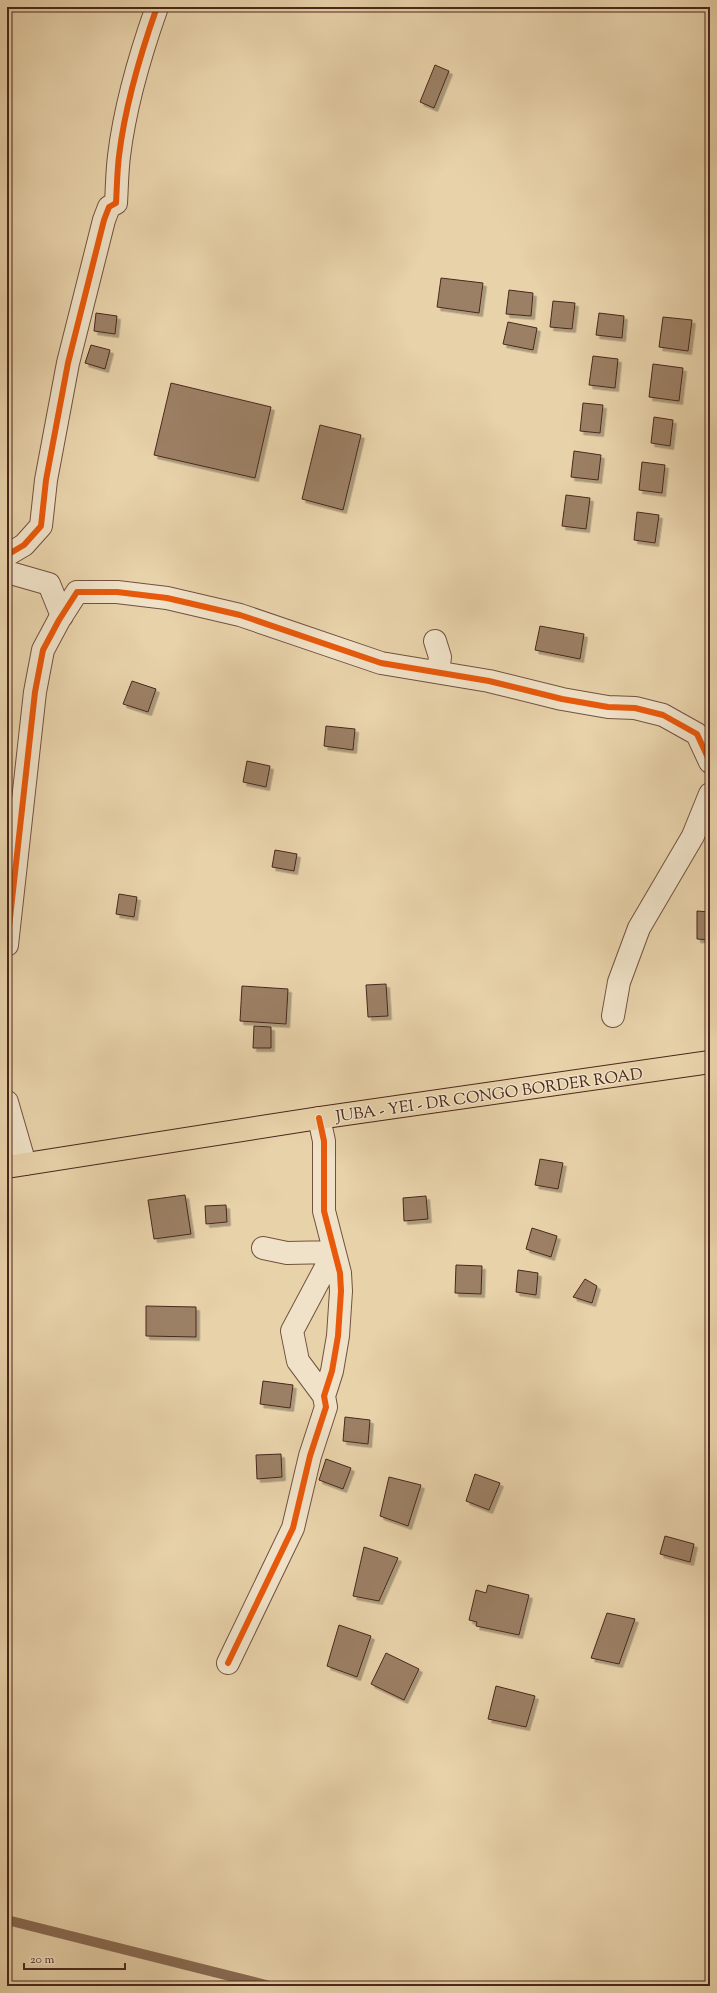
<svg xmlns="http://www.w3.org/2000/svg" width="717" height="1993" viewBox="0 0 717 1993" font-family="'Sorts Mill Goudy',serif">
	<defs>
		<filter id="shadow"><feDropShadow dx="3.5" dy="3.5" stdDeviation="0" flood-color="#0004"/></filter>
	</defs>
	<rect width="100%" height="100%" fill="#e8d2aa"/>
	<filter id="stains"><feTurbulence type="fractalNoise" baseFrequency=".005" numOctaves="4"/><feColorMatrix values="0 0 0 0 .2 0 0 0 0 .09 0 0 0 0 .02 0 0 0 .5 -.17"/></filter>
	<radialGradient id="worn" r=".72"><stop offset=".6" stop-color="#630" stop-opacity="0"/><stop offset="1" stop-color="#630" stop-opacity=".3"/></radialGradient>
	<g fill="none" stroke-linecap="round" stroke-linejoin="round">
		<path stroke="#886b53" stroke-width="10" d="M7,1920L270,1986"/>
	</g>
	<path fill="#9c8065" stroke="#4a271b" filter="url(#shadow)" d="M435,65L449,71L434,108L420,102Z
		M441,278L483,283L479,313L437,307Z
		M509,290L533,293L531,316L506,314Z
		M553,301L575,303L572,329L550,327Z
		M96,313L117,316L115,334L94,331Z
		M599,313L624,316L622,338L596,335Z
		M663,317L692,320L688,351L659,347Z
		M508,322L537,328L533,350L503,344Z
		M91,345L110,350L105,369L85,363Z
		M593,356L618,359L615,388L589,385Z
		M653,364L683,368L679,401L649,397Z
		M171,383L271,407L255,478L154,455Z
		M583,403L603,405L600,433L580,431Z
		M654,417L673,420L670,446L651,443Z
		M320,425L361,435L343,510L302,499Z
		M574,451L601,455L598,480L571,477Z
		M642,462L665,465L662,493L639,490Z
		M566,495L590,498L586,529L562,526Z
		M637,512L659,515L655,543L634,540Z
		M540,626L584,634L580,659L535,650Z
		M132,681L156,689L148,712L123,704Z
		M326,726L355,729L353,750L324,746Z
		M247,761L270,766L266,787L243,782Z
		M275,850L297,854L294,871L272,867Z
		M119,894L137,897L134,917L116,914Z
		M697,911L710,912V940L697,939Z
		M386,984L388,1016L368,1017L366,985Z
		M242,986L288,989L286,1024L240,1021Z
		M254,1026L271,1027V1048H253Z
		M540,1159L563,1163L558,1189L535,1185Z
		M185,1195L191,1234L154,1239L148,1200Z
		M426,1196L428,1219L404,1221L403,1198Z
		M226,1205L227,1222L206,1224L205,1206Z
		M532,1228L557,1236L551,1257L526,1249Z
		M456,1265L482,1266L481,1294L455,1293Z
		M518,1270L538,1273L536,1295L516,1292Z
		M585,1279L597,1286L592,1303L573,1297Z
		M146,1306L196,1307V1337L146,1336Z
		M263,1381L293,1385L290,1408L260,1404Z
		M345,1417L370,1420L368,1444L343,1441Z
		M281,1454L282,1477L257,1479L256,1455Z
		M326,1459L351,1468L343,1489L319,1480Z
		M475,1474L500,1483L489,1510L466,1501Z
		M389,1477L421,1485L408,1526L380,1516Z
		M665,1536L694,1544L690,1562L660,1554Z
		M364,1547L398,1558L379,1601L353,1596Z
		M488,1585L529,1595L519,1635L476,1626L477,1622L469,1620L476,1590L486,1593Z
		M607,1613L635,1619L619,1664L591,1658Z
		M339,1625L371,1636L357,1677L327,1666Z
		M386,1653L419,1669L404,1700L371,1684Z
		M496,1686L535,1696L526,1727L488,1719Z"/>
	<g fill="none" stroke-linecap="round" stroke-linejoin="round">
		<g stroke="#72523f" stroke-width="24">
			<path id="minor" d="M7,555L24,545L41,526L46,480L68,363L104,220L109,207L116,203C117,187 117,172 119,156C125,106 140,55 157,7
				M7,572L49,584L62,616
				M435,641L440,657L438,672
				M7,945L35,692L43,650L59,620L77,592H117L167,598L240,615L381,663L489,681L562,699L608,707L635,708L663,715L697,734L710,762
				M613,1016L619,982L639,928L693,836L710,794
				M7,1102L25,1164
				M263,1248L287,1253L334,1252L292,1331L298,1361L324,1396
				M228,1663L293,1528L310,1456L326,1407L324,1396L332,1371L338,1336L341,1291L340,1273L324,1211V1141L319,1118"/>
		</g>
		<g stroke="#4a271b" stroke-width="24">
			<path id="major" d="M7,1167L319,1118L710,1062"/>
		</g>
		<use href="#minor" stroke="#f0e2c8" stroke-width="22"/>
		<use href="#major" stroke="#e8d2aa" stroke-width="22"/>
		<g stroke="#f0e2c8" stroke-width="8">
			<path id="cycleway" d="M7,555L24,545L41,526L46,480L68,363L104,220L109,207L116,203C117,187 117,172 119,156C125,106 140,55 157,7
				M7,945L35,692L43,650L59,620L77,592H117L167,598L240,615L381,663L489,681L562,699L608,707L635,708L663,715L697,734L710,762
				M228,1663L293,1528L310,1456L326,1407L324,1396L332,1371L338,1336L341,1291L340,1273L324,1211V1141L319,1118"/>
		</g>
		<use href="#cycleway" stroke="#e8590c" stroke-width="6"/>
	</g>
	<g text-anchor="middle" stroke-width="3" stroke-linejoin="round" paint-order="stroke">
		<g font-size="16" fill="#4a271b" stroke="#f0e2c8">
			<text transform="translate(489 1094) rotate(-8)" y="6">JUBA - YEI - DR CONGO BORDER ROAD</text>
		</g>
	</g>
	<rect width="717" height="1993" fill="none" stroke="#e8d2aa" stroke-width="24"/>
	<rect x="8" y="8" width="701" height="1977" fill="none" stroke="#4a271b" stroke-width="2"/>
	<rect x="12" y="12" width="693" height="1969" fill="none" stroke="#4a271b"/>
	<path d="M24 1963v6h101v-6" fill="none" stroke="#4a271b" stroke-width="2"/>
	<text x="30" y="1963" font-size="12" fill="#4a271b" stroke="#f0e2c8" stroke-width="3" paint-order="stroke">20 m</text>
	<rect width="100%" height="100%" filter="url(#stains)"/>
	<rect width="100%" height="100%" fill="url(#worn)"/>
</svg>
